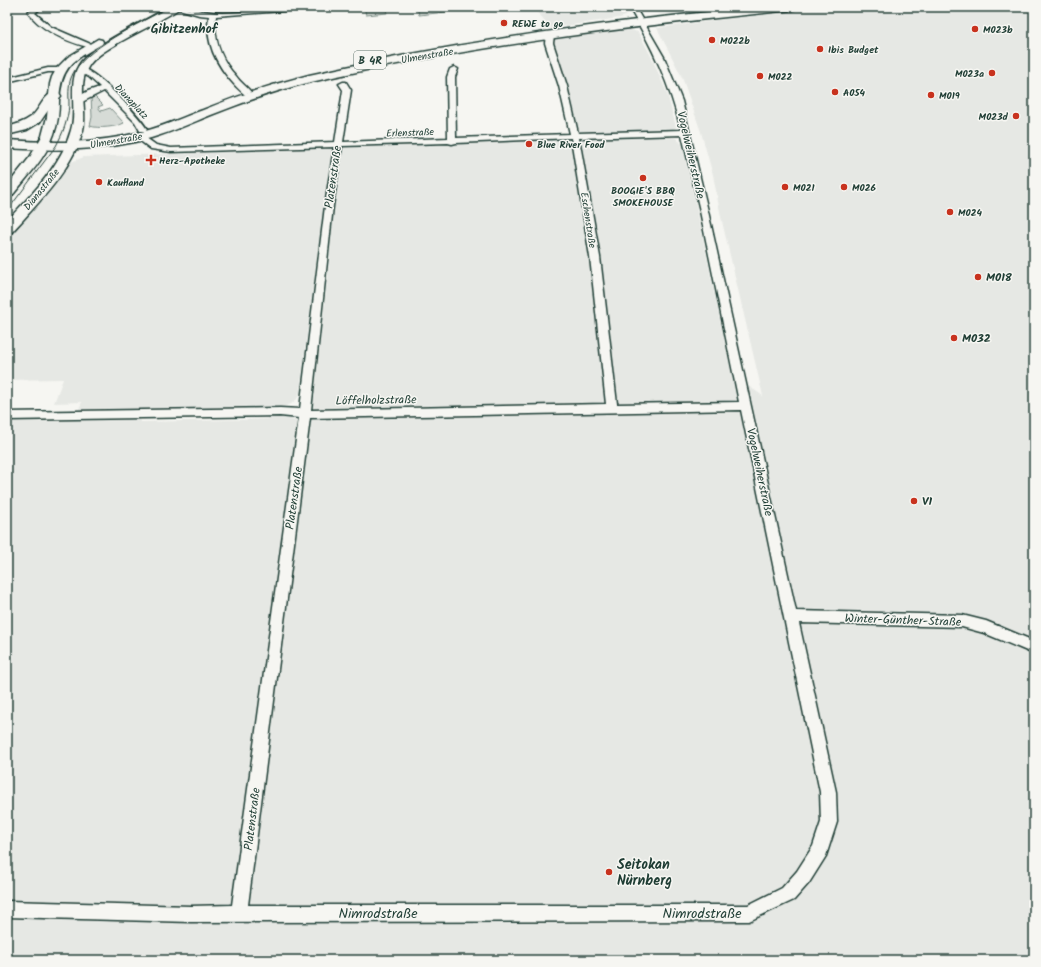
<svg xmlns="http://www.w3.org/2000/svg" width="1041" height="967" viewBox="0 0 1041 967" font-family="Kalam,sans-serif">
	<rect width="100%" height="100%" fill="#f6f6f2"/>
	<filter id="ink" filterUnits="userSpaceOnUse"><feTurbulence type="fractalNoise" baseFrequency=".025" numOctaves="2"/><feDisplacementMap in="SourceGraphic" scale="8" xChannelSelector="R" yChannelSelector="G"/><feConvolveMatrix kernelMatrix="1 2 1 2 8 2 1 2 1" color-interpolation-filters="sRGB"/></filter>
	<g filter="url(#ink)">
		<path fill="#e6e8e4" d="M550,7H624L627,13L626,16L619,18L551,28L535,9Z
			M639,7H695L650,12L644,11Z
			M839,7H1034V960H7V421L137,418L141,422L267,419L273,416L283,417L310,425L330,255L317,256L300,392L297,399L291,404L279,408L78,411L82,402L54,403L63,379L7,380V236L46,192L55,185L71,162L84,157L193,153L590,138L666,136L676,138L682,144L690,176L734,385H747L763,396L721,217L713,175L701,132L682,77L657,28L770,13Z
			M625,29L638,32L650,54L667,93L676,127L674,129L668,130L589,132L578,131L575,128L561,65L552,41L557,38Z"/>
		<path fill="#d6dbd6" stroke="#7a8c85" d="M364,7H385L387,13L366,15Z
			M417,7H444L446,12L419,15Z
			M93,95L103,105L98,107L101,111L110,108L124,123C117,127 98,129 90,126L92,117L91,96Z"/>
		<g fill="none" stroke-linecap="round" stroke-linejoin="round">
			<g stroke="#1f3d34" stroke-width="3">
				<path id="street" d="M34,7H42L35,13L51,27L95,46L91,48C68,42 42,32 28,12Z
					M172,7C189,7 206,13 223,13C253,12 282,7 312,7L309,9L216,16C213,39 221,60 236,76C240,82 246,86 251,92L247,94H244C222,74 204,47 209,16L199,15Z
					M629,7H635L664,57L682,101L708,211L796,611L962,615L986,621L1034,641V654L984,633L962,627L799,623L836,792L837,822L826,856L809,883L794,900L749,921L191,922L7,917V901L191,906L232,905L299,418L280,416L7,420V412L280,408L300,409L325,206L334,147L171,152L151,149L135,137L136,135H142L156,145L171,148L335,142L343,90L339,84L343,82H346L351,90L343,142L448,138L447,77L450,69L454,67L458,69L455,77L456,138L570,134L559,86L545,43L546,35L550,33L554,35L553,43L567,86L578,133L681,130C670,84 652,47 629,7ZM682,135L700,211L739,402L617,404L600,257L579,138ZM571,138L590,257L606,404L311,410L333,206L342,146L448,143L452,144L456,143ZM741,410L820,792L821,822L813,846L797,871L782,888L748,905H248L310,418Z
					M48,68H62L66,70L62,72H48L7,82V78Z
					M79,68C93,66 139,116 147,129L146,131H140L135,122L104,91L82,102H76V98L88,91L100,87L89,77L79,72Z"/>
			</g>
			<g stroke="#1f3d34" stroke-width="3">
				<path id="secondary" d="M168,7H180C176,12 168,15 162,19C143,31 104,47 90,64C76,83 88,110 83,130C72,170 39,202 12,232L7,233V221C32,194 61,166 71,130C78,108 66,82 81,62C96,43 146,21 168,7Z
					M98,39L102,40L103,42L102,44C73,61 61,65 59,101C59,112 58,123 54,134C46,158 27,177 11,197L7,198V186L30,157L42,136L47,117L50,84L52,77L57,68L68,57Z"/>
			</g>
			<g stroke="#1f3d34" stroke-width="3">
				<path id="primary" d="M759,7H798L793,10C631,26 470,46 311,82C277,90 244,102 211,115C191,123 172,132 151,138C104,151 56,151 7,148V140C51,143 95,144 137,133C160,128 181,118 203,110C237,96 273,84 309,75C457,42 608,21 759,7Z
					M55,92L59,93L61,96L49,109L40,122L27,130L7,135V127C15,125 24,122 31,117C40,110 43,95 55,92Z"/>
			</g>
			<use href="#street" fill="#f6f6f2" fill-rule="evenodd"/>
			<use href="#secondary" fill="#f6f6f2" fill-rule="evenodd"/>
			<use href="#primary" fill="#f6f6f2" fill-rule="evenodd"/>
			<path stroke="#1f3d34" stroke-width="1" d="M7,211L56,146C63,133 68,120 69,105C69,97 68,86 71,78C81,49 143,22 169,7"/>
		</g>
	</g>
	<g fill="#c8321e" stroke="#f6f6f2" stroke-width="1.5">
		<circle cx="504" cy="23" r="4"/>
		<circle cx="975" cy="29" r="4"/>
		<circle cx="712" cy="40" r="4"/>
		<circle cx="820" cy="49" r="4"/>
		<circle cx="992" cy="73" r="4"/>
		<circle cx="760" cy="76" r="4"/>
		<circle cx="835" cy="92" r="4"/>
		<circle cx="931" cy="95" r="4"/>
		<circle cx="1016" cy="116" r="4"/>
		<circle cx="529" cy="144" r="4"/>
		<path d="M149 154h4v4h4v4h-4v4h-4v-4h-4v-4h4z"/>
		<circle cx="643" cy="178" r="4"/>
		<circle cx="99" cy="182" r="4"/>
		<circle cx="785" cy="187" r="4"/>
		<circle cx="844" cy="187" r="4"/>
		<circle cx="950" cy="212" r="4"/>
		<circle cx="978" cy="277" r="4"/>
		<circle cx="954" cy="338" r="4"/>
		<circle cx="914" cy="501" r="4"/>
		<circle cx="609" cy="872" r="4"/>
	</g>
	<g text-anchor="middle" stroke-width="3" stroke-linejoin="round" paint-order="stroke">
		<g font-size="10" font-weight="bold" fill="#1f3d34" stroke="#f6f6f2" text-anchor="start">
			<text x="512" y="27">REWE to go</text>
			<text x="983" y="33">M023b</text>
			<text x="720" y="44">M022b</text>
			<text x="828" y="53">Ibis Budget</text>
			<text x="984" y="77" text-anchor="end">M023a</text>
			<text x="768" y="80">M022</text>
			<text x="843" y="96">A054</text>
			<text x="939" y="99">M019</text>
			<text x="1008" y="120" text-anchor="end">M023d</text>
			<text x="537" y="148">Blue River Food</text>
			<text x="159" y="164">Herz-Apotheke</text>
			<text x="107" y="186">Kaufland</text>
			<text x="793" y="191">M021</text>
			<text x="852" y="191">M026</text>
			<text x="643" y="194" text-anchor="middle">BOOGIE'S BBQ<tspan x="643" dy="12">SMOKEHOUSE</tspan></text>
			<text x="958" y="216">M024</text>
		</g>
		<g font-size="10" fill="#1f3d34" stroke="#f6f6f2">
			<text transform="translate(427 55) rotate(-10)" y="4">Ulmenstraße</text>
			<text transform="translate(132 101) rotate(47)" y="4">Dianaplatz</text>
			<text transform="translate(410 132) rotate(-2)" y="4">Erlenstraße</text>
			<text transform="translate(116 140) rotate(-10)" y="4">Ulmenstraße</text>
			<text transform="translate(41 189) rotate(-51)" y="4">Dianastraße</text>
			<text transform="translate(589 220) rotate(81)" y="4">Eschenstraße</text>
		</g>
		<rect fill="#f6f6f2" stroke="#60746d" stroke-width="1" x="354" y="51" width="32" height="18" rx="3"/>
		<g font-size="11" font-weight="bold" fill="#1f3d34">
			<text x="370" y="64">B 4R</text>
		</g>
		<g font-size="12" fill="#1f3d34" stroke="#f6f6f2">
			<text transform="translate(691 155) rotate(77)" y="4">Vogelweiherstraße</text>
			<text transform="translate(333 177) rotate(-82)" y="4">Platenstraße</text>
			<text transform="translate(376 400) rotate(-1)" y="4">Löffelholzstraße</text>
			<text transform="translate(760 472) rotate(78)" y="4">Vogelweiherstraße</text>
			<text transform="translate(294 498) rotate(-82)" y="4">Platenstraße</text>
			<text transform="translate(903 620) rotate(2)" y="4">Winter-Günther-Straße</text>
			<text transform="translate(252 819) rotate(-83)" y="4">Platenstraße</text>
		</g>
		<g font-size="12" font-weight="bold" fill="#1f3d34" stroke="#f6f6f2" text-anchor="start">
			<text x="986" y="281">M018</text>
			<text x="962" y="342">M032</text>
			<text x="922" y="505">V1</text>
		</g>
		<g font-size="13" font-weight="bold" fill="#1f3d34" stroke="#f6f6f2">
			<text x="184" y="33">Gibitzenhof</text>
		</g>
		<g font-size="14" font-weight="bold" fill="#1f3d34" stroke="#f6f6f2" text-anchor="start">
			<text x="617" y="869">Seitokan<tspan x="617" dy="16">Nürnberg</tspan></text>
		</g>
		<g font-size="14" fill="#1f3d34" stroke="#f6f6f2">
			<text x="378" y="918">Nimrodstraße</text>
			<text x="702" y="918">Nimrodstraße</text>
		</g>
	</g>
	<rect width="1041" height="967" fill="none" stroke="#f6f6f2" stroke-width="24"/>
	<rect x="12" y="12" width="1017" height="943" fill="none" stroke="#1f3d34" stroke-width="1.5" filter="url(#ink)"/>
</svg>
